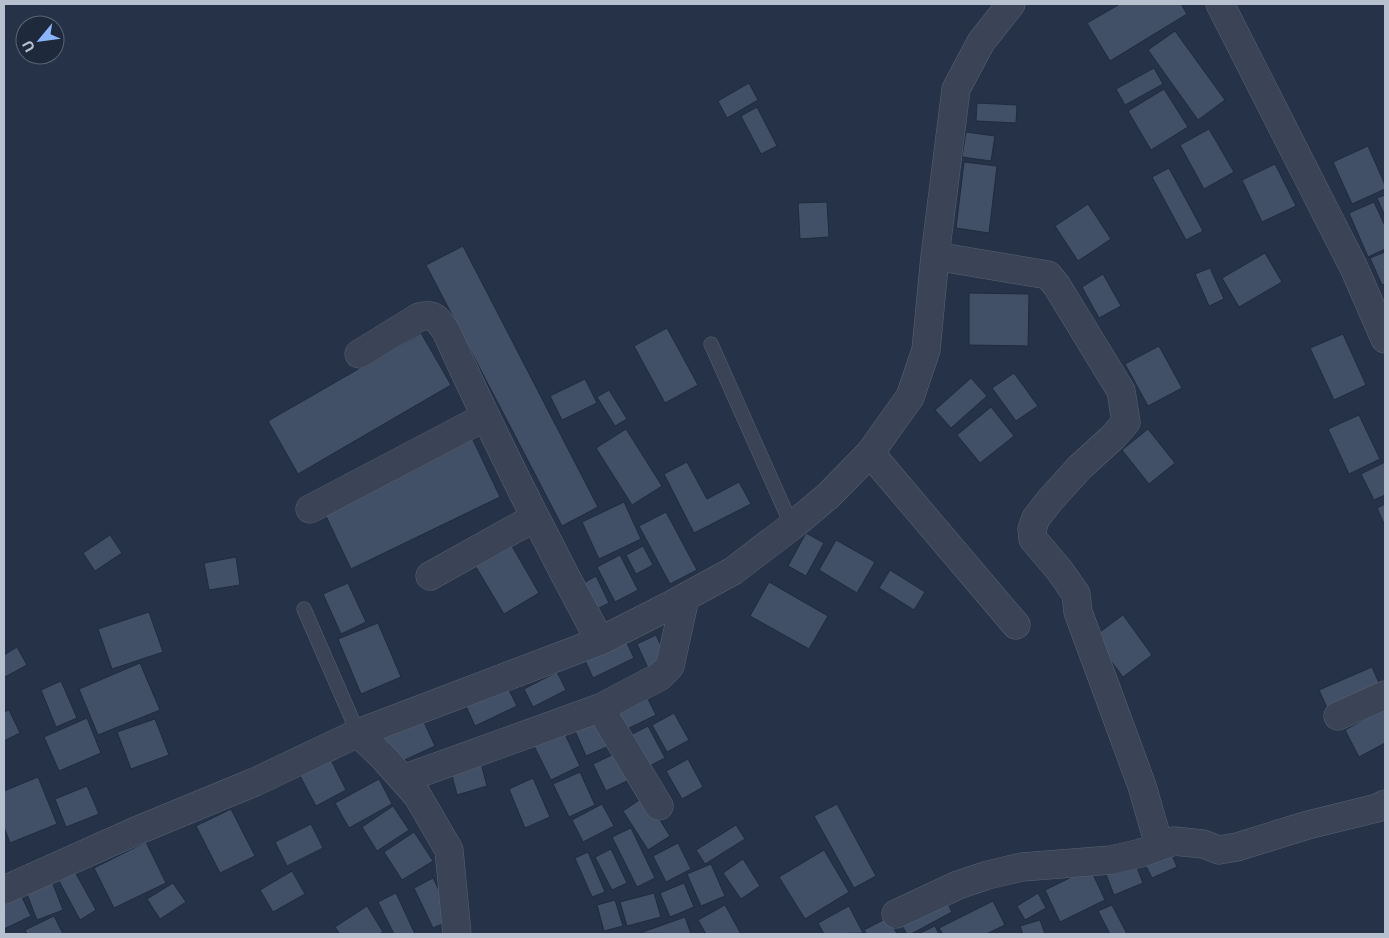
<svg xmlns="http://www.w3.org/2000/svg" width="1389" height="938" viewBox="0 0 1389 938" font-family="Inter,sans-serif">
	<rect width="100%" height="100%" fill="#253247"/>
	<path fill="#414f67" stroke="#202b3d" d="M1120,4H1181L1187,14L1110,61L1087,23Z
		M1175,31L1225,100L1198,120L1148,50Z
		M1154,68L1163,84L1125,105L1116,89Z
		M749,83L758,100L727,118L718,101Z
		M1164,89L1188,127L1151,150L1128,111Z
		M977,103L1017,105L1016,123L976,121Z
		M757,107L777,146L761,154L741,116Z
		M1209,129L1234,172L1204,189L1180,145Z
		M966,132L995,136L991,161L962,157Z
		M1368,146L1385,185V189L1352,204L1333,162Z
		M964,162L997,166L989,233L956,228Z
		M1275,164L1296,206L1262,222L1242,180Z
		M1169,168L1203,231L1186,240L1152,177Z
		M1385,195V216L1377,198Z
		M827,202L829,237L800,239L798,203Z
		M1374,202L1385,226V249L1368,257L1349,213Z
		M1088,204L1111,239L1078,261L1055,226Z
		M463,246L598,507L562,526L426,265Z
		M1385,252V284L1382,285L1370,258Z
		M1265,253L1282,282L1239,307L1222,278Z
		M1210,268L1224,299L1209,306L1195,274Z
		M1103,274L1121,306L1099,318L1082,287Z
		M969,293L1029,294L1028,346L969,345Z
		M667,328L698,385L665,403L634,346Z
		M421,333L451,385L298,474L268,421Z
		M1343,334L1366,385L1334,400L1310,348Z
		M1159,346L1182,388L1148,406L1125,364Z
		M1014,373L1038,406L1016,421L992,388Z
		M971,378L987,396L951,428L935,410Z
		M585,379L597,403L562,420L550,396Z
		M609,390L627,419L615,426L597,397Z
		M991,407L1014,436L980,463L957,435Z
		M1359,415L1380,459L1349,474L1328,429Z
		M626,429L662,486L632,505L596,448Z
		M1148,429L1175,463L1149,484L1122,450Z
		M472,438L500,497L351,569L323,510Z
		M687,462L707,499L739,482L751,504L694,533L664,474Z
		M1385,462V495L1374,500L1361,474Z
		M624,502L641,539L599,559L582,522Z
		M1385,504V526L1377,508Z
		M666,512L697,570L670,584L639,526Z
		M806,533L824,543L806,576L788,566Z
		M110,535L122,553L95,571L83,553Z
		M836,540L875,562L857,593L819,570Z
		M509,541L539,593L504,614L473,562Z
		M643,546L653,565L636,574L626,555Z
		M620,555L638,590L615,602L597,567Z
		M236,557L240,585L209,590L204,563Z
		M890,570L925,592L914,610L879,588Z
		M596,576L609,603L595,610L582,584Z
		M769,582L828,616L809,649L750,616Z
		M348,583L366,622L341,634L323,594Z
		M149,612L163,652L112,669L98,629Z
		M1123,615L1152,655L1123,677L1093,637Z
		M378,623L401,677L361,694L338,639Z
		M656,635L667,659L648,668L637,644Z
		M624,637L634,658L593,678L583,656Z
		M17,647L27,665L5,677L4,674V655Z
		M140,663L160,710L98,735L79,689Z
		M1372,667L1382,690L1330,714L1319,690Z
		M557,672L566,690L533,707L524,689Z
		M61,681L77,718L56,727L41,690Z
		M507,686L517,706L475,726L466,706Z
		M643,689L656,715L625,730L612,705Z
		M1385,708V743L1359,757L1345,730Z
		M9,710L20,733L4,741V712Z
		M674,713L689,740L667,752L652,725Z
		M87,718L101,753L59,771L44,737Z
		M422,718L435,746L396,764L383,736Z
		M155,719L169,755L131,769L117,732Z
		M599,721L609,746L586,756L575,731Z
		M648,726L665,758L640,771L623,739Z
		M563,730L580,766L551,780L533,744Z
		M616,753L629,780L606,791L593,764Z
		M330,758L346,790L316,806L299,774Z
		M688,759L703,787L682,799L666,771Z
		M481,763L487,786L457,795L451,771Z
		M580,772L595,805L569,817L553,784Z
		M38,777L57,824L10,843L4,827V791Z
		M533,778L550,817L525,828L509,789Z
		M379,779L392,804L349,828L335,803Z
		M87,786L99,814L66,827L55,799Z
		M645,796L670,836L648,850L623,811Z
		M602,804L614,826L583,842L572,820Z
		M837,804L876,876L854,888L814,816Z
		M393,806L409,830L377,851L362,827Z
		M231,809L255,856L220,873L196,826Z
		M311,824L323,848L287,866L275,842Z
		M736,825L745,839L705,864L696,850Z
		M631,828L655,878L637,887L612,837Z
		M414,832L433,861L402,880L384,852Z
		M146,842L166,883L114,908L94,868Z
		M678,843L691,869L666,882L653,856Z
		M1168,846L1177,867L1152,878L1142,858Z
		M611,849L627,883L612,890L595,857Z
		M824,850L849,892L805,919L779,877Z
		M588,852L605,892L592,897L575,858Z
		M743,859L760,886L741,899L723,873Z
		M1134,860L1143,883L1114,895L1105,872Z
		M711,864L725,896L701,906L687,874Z
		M1090,868L1105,900L1060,922L1045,890Z
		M292,871L305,894L273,912L260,890Z
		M75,872L96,910L80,920L59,881Z
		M433,878L453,919L433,928L414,888Z
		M51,879L63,910L37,920L25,889Z
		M173,883L186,902L160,919L147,899Z
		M684,883L694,907L670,917L660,893Z
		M17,887L31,916L4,929V893Z
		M396,893L415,934H394L378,902Z
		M654,893L661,917L627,926L620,902Z
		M1038,893L1046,908L1025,920L1017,906Z
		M943,894L952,912L911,934H907L898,919Z
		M615,900L623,926L604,931L597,905Z
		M993,901L1005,925L986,934H943L939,928Z
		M725,905L741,934H706L698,920Z
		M1112,905L1127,934H1110L1098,911Z
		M367,906L383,932L379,934H340L335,927Z
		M849,906L863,933L824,934L818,923Z
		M54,916L63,934H27L25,930Z
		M685,917L691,934L640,933Z
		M889,917L897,934H867L864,930Z
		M1040,920L1045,934H1023L1020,926Z
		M935,926L939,934H918Z"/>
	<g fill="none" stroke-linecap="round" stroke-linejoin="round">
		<g stroke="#586273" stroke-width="15">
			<path id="lane" d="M711,344L792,526
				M304,609L358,733"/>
		</g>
		<g stroke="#586273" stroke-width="29">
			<path id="street" d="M1220,4L1354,268L1385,339
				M935,256L1048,275L1057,286L1121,391L1126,422L1113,437L1080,467L1051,499L1036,518L1032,529L1033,539L1060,571L1076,594L1078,612L1142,786L1159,845
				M359,354L419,317C434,313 438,319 446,331C494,437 545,539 600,641
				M870,453L1016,625
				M310,509L485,417
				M430,576L534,518
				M600,708L659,677L670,666L685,598
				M1338,716L1385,695
				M358,733L383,757L417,795L449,850L457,934
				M403,779L600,708L659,806
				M4,890L136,831L255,782L358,733L600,641L669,606L733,571L792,526L828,496L870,453L910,397L926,350L935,256L956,89L981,42L1011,4
				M896,914L958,885L988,875L1022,867L1111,860L1141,853L1174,841L1203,844L1219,850L1237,847L1308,825L1377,808L1385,804"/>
		</g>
		<use href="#lane" stroke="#3a4456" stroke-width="14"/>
		<use href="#street" stroke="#3a4456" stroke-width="28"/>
	</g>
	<rect width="1389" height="938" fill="none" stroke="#b7c0cf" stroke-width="10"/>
	<g transform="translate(40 40) rotate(241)"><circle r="24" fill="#1e293b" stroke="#5b6576"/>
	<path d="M0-4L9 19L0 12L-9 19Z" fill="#8cb5ff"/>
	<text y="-8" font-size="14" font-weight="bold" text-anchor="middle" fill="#b7c0cf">U</text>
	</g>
</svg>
